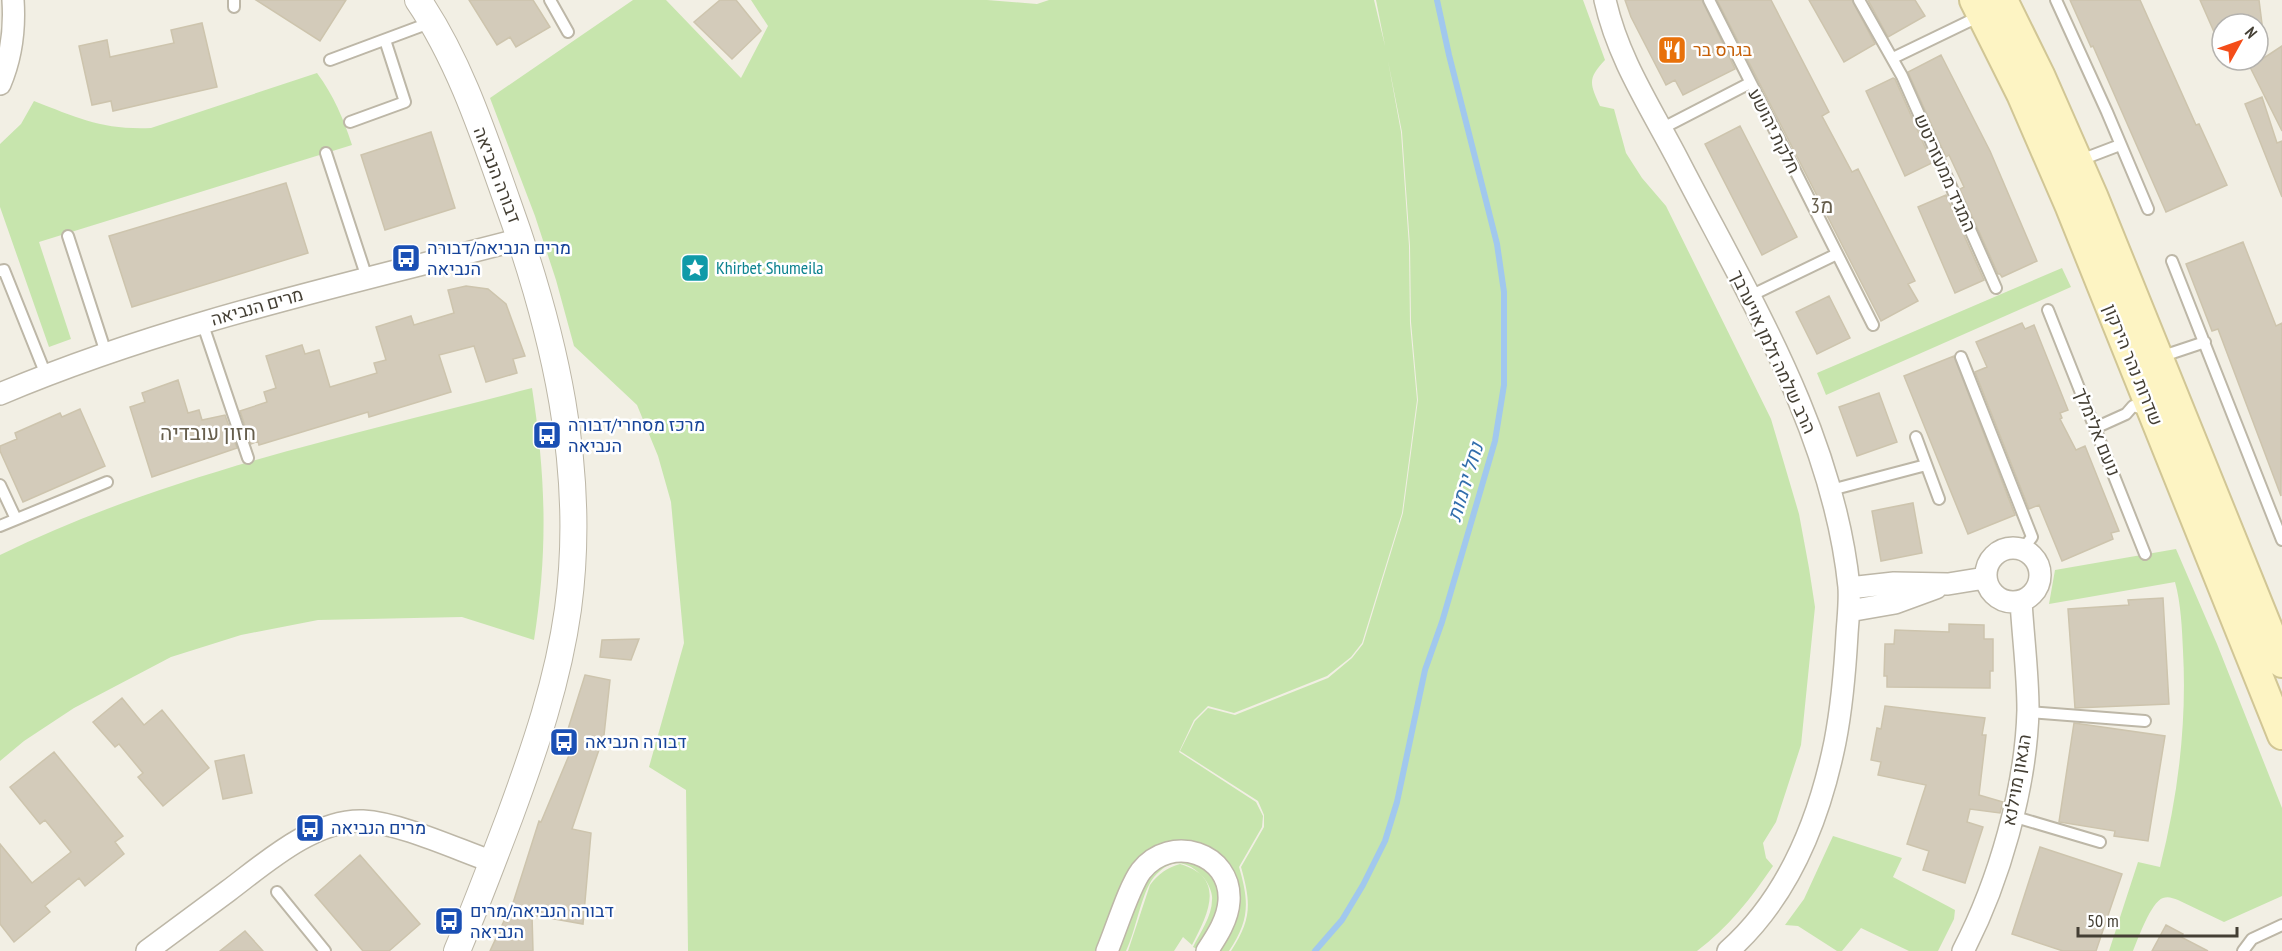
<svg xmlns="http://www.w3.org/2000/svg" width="2282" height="951" viewBox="0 0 2282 951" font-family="'PT Sans Narrow',Heebo,sans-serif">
	<rect width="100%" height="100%" fill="#f2efe4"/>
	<path fill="#c7e5ad" d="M633,0H666L741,78L768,26L751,0H987L1037,4L1049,0H1374L1386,50L1401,132L1409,246L1410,323L1417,400L1402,513L1362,643L1351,657L1327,676L1234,713L1208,706L1194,720L1179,752L1256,802L1263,816L1262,827L1239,867C1249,901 1250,920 1229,951H1201L1193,947C1200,933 1212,916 1212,900C1213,893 1208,883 1204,878C1188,860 1171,857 1154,877C1141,893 1136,931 1126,951H688L686,790L649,767L684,643L671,502L658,456L637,405L574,346L556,280L535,216L490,98Z
		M1376,0H1583L1605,60C1587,79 1590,84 1600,106L1614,109L1626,153L1642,178L1666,206L1771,419L1799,514L1809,568L1815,607L1801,745L1776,822L1763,843L1766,858L1773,866C1751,898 1729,927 1697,951H1231C1252,919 1251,903 1241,867L1264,827V815L1258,801L1180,751L1195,721L1208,708L1235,715L1328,678L1352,658L1363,644L1403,513L1418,400L1411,322L1410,246L1402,132Z
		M317,73C334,96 343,118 352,145L39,242L71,339L49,347L0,207V144L21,124L34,101C78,118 102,130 151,128Z
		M2062,268L2071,287L1826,395L1817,373Z
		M532,388C546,477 548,551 534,640L462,617L318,620L241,635L171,657L74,708L24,741L0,761V555C168,473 352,435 532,388Z
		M2176,549L2217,644L2282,808V896L2224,922L2178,900C2173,898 2168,896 2163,898C2151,902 2138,939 2133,951H2109L2138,862L2160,867C2178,796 2187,724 2183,651C2182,628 2181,604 2175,582L2049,604L2055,570Z
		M1833,836L1902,858L1893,877L1955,910L1954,919L1938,951H1909L1861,928L1842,951H1837L1798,926L1785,925L1804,899Z
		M1180,864C1227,878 1208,914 1192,945L1183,937L1174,951H1128L1150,885C1159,873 1167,868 1180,864Z"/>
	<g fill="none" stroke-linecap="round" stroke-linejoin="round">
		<path stroke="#a1c8ee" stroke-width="6" d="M1315,951L1342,920L1363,885L1385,841L1397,802L1425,670L1442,622L1495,441L1504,385V292L1497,244L1449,55L1437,0"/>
	</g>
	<path fill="#d3cbba" stroke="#cdc4ad" stroke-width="1.5" d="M256,0H346L320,41Z
		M469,0H533L550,27L516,47L510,37L497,45Z
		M720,0H736L761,31L732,59L694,22Z
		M1625,0H1702L1735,69L1683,95L1675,80L1666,85L1631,17Z
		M1717,0H1771L1829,112L1822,116L1852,172L1858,169L1915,281L1908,284L1918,301L1881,321Z
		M1809,0H1852L1875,44L1844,62Z
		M1868,0H1915L1925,16L1888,37Z
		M2070,0H2140L2196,125L2199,124L2227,185L2166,212L2093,46L2091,47Z
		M2200,0H2259L2262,24H2224L2222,20V50Z
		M202,23L217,87L113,111L111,101L92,105L79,46L107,40L110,57L174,43L171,30Z
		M2282,46V131L2250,67Z
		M1941,55L1990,151L2037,261L2002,277L2000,274H1998L1960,189L1964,187L1949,155L1946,157L1908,72Z
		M1893,78L1895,79L1932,163L1905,176L1866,91Z
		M2262,97L2277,143L2282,141V197L2245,104Z
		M1740,126L1797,237L1762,255L1705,144Z
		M431,132L455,208L385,230L361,155Z
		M286,183L308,253L132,307L109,236Z
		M1946,195L1984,280L1955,293L1918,207Z
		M2243,242L2276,326L2282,323L2281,496L2218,329L2212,331L2186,264Z
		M466,286L488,289L506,304L525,356L513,359L517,373L486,382L474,346L439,355L451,392L369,417L368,412L259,445L258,441L251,444L240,411L267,402L264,392L276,388L266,356L302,345L305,354L319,350L330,387L377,373L374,363L386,360L376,327L411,316L414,325L454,313L448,290Z
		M1829,296L1850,338L1817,354L1796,312Z
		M2022,323L2025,329L2034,325L2068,410L2060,413L2062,418L2060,419L2076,450L2085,446L2119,531L2111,533L2113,539L2062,561L2039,505L2029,509L1975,372L1987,367L1976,342Z
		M1954,356L2015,515L1968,534L1904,376Z
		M178,380L188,413L199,410L202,420L225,415L237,448L152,477L130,407L145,402L142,393Z
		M1879,393L1897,442L1857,456L1839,407Z
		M80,409L105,466L23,502L0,451V446L17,439L15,433L60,413L62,417Z
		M1913,503L1922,553L1881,561L1872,511Z
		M2163,598L2169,704L2075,708L2068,609L2129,605L2128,600Z
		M1949,624L1984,625V639H1993V671H1990V688L1887,687V676H1884L1885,644H1894L1895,630L1949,632Z
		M639,639L631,660L600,657L602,640Z
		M585,675L610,680L604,735L572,829L591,833L583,924L532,915L533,951H490L504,921L507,922L539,821L541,822L575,741L564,742Z
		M122,698L144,725L162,710L209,768L163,806L138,777L143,773L119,744L115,747L93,722Z
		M1885,706L1985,718L1982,735H1986L1979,795L2003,802L2000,813L1970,809L1967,822L1983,827L1965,883L1923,870L1929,851L1907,844L1926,785L1878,775L1881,762L1871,760L1877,728L1881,729Z
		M2074,723L2165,736L2148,841L2114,836L2115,831L2059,822Z
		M54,752L123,836L115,842L124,854L85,886L79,878L45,906L50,912L14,942L0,924V844L32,883L71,852L45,820L40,824L10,787Z
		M244,755L252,793L223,799L215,761Z
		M2040,847L2122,874L2096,951H2063L2012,934Z
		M360,855L420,924L389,951H363L315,895Z
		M2166,925L2183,934L2181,937L2208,951H2152Z
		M245,931L263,951H220Z"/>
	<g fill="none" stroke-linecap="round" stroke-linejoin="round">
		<g stroke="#bdb7a7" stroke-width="14">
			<path id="service" d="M550,0L568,32
				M1709,0L1873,325
				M1859,0L1902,76L1996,288
				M2056,0L2107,112L2148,209
				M234,7V0
				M1893,58L1982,15
				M330,60L432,22
				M350,122L405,102L385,40
				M1661,129L1750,83
				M326,153L367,278
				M2078,161L2120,145
				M68,236L106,353
				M2172,261L2282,540
				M0,271L4,270L46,375
				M1748,297L1837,254
				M2048,310L2145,554
				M202,322L248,458
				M1961,357L2032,537L2023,549
				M2160,357L2205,342
				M2095,428L2126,414L2133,406L2140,408L2148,404
				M1916,437L1939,499
				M0,485L16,519
				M1831,490L1926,465
				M0,526L107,482
				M2028,712L2145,721
				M2012,816L2100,842
				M277,892L325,951
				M2243,951L2252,939L2282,925"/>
		</g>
		<g stroke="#bdb7a7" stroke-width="24">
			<path id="minor" d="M1605,0C1618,59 1651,108 1678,160C1748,296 1833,431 1849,587C1850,603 1848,618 1847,634C1845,670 1842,706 1835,742C1819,821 1789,897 1728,951
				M0,84C12,56 15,30 13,0
				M0,394C168,323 345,285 521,239
				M1986 575a27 27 0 1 1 54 0a27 27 0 1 1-54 0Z
				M1849,588L1894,583L1948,584L1985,578
				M1849,611L1895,603L1936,588
				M147,951C174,931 201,911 228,891C264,864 314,819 363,821C400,823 456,849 493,862
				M1107,951C1116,930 1129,887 1141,871C1171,833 1232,853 1229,901C1228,919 1217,936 1207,951
				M1963,951C1999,882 2026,788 2028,710C2028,673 2023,637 2021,601"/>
		</g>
		<g stroke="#bdb7a7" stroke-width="28">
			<path id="tertiary" d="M418,0C459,60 483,133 507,201C554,331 587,469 568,609C558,681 535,748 510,816C493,861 476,906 457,951"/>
		</g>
		<g stroke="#d1c695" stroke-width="32">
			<path id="secondary" d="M1974,0L2021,94L2070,207L2282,735
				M2003,0L2040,75L2094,198L2282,663"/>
		</g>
		<use href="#service" stroke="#fff" stroke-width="10"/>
		<use href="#minor" stroke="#fff" stroke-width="21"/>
		<use href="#tertiary" stroke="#fff" stroke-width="26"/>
		<use href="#secondary" stroke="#fdf4c3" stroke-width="28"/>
	</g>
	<defs>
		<g id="restaurant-square" transform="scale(1.5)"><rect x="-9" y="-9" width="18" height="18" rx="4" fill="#e8710a" stroke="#fff"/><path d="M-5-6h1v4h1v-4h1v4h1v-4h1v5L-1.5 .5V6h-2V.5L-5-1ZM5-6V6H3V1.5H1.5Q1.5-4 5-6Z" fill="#fff"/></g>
		<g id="bus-square" transform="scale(1.5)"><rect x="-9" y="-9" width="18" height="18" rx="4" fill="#1a4fb4" stroke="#fff"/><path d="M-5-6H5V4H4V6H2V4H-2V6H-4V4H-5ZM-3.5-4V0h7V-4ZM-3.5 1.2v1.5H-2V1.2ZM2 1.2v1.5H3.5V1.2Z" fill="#fff"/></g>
		<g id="sight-square" transform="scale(1.5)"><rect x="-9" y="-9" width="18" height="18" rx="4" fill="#0f9aa8" stroke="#fff"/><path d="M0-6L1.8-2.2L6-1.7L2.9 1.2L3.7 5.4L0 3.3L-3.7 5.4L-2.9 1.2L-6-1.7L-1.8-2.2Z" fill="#fff"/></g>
	</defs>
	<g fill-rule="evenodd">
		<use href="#restaurant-square" x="1672" y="50"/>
		<use href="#bus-square" x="406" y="258"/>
		<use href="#sight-square" x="695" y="268"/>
		<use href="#bus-square" x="547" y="435"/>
		<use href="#bus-square" x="564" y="742"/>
		<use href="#bus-square" x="310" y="828"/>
		<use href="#bus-square" x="449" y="921"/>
	</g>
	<g text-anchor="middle" stroke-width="5" stroke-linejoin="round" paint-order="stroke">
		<g font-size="18" fill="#c56008" stroke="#fff" text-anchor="start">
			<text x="1693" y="56">בגרס בר</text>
		</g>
		<g font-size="18" fill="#443f34" stroke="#fff">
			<text transform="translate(1774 131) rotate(63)" y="6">חלקת יהושע</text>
			<text transform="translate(1945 173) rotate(66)" y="6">המגיד ממעזריטש</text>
			<text transform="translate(497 175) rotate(69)" y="6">דבורה הנביאה</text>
			<text transform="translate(257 307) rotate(-16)" y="6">מרים הנביאה</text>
			<text transform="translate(1773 352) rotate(65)" y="6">הרב שלמה זלמן אויערבך</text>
			<text transform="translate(2133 365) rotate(68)" y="6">שדרות נהר הירקון</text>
			<text transform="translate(2097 432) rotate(68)" y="6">נועם אלימלך</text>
			<text transform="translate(2017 780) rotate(-80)" y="6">הגאון מוילנא</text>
		</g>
		<g font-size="18" fill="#164399" stroke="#fff" text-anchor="start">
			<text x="427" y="254">מרים הנביאה/דבורה<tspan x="427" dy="21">הנביאה</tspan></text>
			<text x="568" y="431">מרכז מסחרי/דבורה<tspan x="568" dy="21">הנביאה</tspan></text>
			<text x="585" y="748">דבורה הנביאה</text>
			<text x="331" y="834">מרים הנביאה</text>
			<text x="470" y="917">דבורה הנביאה/מרים<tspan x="470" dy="21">הנביאה</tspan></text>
		</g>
		<g font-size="18" fill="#0d838f" stroke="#fff" text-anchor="start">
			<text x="716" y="274">Khirbet Shumeila</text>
		</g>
		<g font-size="20" font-style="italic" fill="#316dac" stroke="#fff">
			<text transform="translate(1465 482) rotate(-73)" y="7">נחל ירמות</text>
		</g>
		<g font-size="21" fill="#665e4c" stroke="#fff">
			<text x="1822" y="213">מ3</text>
			<text x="208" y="440">חזון עובדיה</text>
		</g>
	</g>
	<g transform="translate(2240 42) rotate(50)"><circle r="28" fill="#ffffff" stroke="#b4b2ae" stroke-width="1.5"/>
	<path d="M0-4.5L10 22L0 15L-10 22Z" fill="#f44d19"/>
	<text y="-9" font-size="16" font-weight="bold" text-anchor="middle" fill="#443f34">N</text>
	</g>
	<path d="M2078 927v9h159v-9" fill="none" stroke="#443f34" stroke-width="3"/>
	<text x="2087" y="927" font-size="18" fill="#443f34" stroke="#ffffff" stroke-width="4.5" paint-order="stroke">50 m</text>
</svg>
